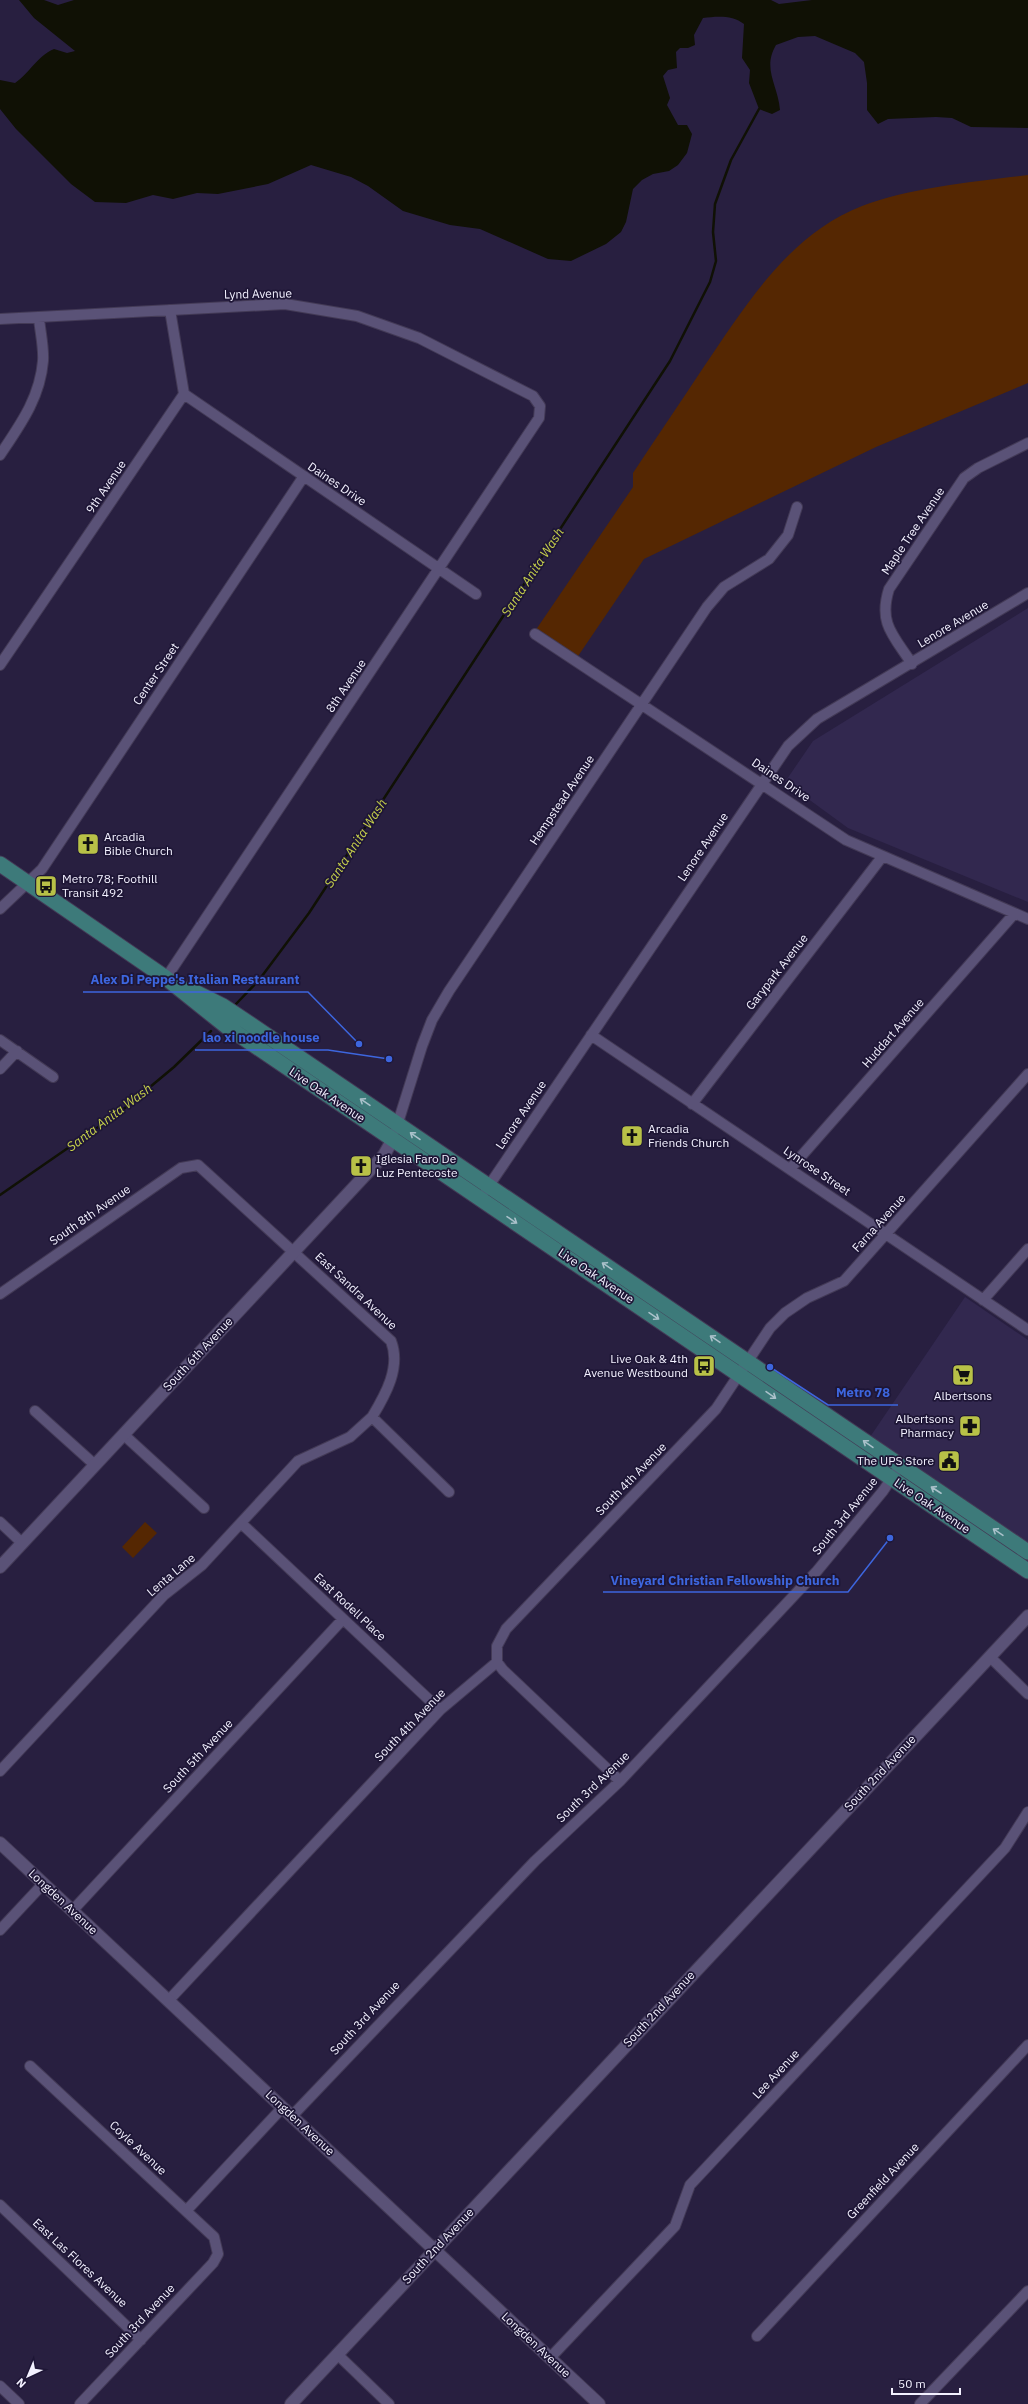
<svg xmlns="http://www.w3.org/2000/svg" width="1028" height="2404" viewBox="0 0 1028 2404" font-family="'IBM Plex Sans',sans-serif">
	<rect width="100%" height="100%" fill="#281f40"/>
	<path fill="#32284f" d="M1028,608V902L848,828L785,782L813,741Z
		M965,1297L1028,1340V1543L870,1437Z"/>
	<path fill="#552702" d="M1028,175V383L876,447L644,559L572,665L531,637L633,487V473C656,438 680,403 703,368C745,306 789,234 862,206C908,188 978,181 1028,175Z
		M145,1522L157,1533L133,1558L122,1547Z"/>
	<path fill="#101105" d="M19,0H44L58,5L74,0H771L779,4L812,0H1028V128L971,127L952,118L936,117L888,119L878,124L867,110V83L864,62L855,53L815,36L798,37L776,45C762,69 778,85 780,110L772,114L759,109L749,83L750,70L742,58L744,24C733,15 717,16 703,18L694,35L695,45L688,48H680L676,52L677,68L668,70L663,76L670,98L667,105L678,125H687L692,134L687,153L678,165L669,171L653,174L642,180L633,189L626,222L621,232L606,244L571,261L548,259L480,229L450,225L403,211L368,186L351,177L311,165L268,184L218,194L197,193L173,199L153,195L126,203L95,202L71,184L16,129L0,109V80L15,83C30,73 36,57 54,49L67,53L75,51L34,18Z"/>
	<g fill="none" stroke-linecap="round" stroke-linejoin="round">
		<path stroke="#101105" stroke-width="2.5" d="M236,1004L259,980L309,913L670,361L710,282L716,261L713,232L715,204L731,160L759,109
			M0,1195L120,1112L174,1067L211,1031"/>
		<g stroke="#433a56" stroke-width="12">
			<path id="minor" d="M0,319L285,304L357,316L419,338L533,396L540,406L539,418L166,978
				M184,394L476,594
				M0,455C20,425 40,398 43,361C44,347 40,331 39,318
				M535,634L846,840L1028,919
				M912,664C894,636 878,624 889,589L964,478L978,468L1028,443
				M0,665L184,394L170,310
				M0,909L42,869L304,476
				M591,1035L1028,1330
				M0,1040L53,1077
				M0,1069L17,1051
				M692,1104L882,857
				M396,1129L422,1046L432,1020L449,991L707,607L724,587L769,559L788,535L797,507
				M790,1169L1014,914
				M486,1190L788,746L817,719L1028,593
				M0,1294L181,1168L198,1165L391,1341C401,1367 386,1394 372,1417L449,1492
				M983,1300L1028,1249
				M35,1411L95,1465
				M123,1434L204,1508
				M0,1522L22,1543
				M241,1523L440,1710
				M990,1657L1028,1694
				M497,1662L503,1670L620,1781
				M0,1771L164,1595L202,1565L298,1461L350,1437L372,1417
				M72,1911L343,1619
				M0,1930L43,1884
				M168,2001L440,1710L497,1662V1646L506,1629L716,1409L770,1328L785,1313L807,1298L844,1281L1028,1074
				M30,2066L214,2237L218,2254L213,2263L80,2404
				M292,2116L535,1861L620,1781L817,1571L883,1491L900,1466
				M0,2205L141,2340
				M186,2211L283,2107
				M757,2336L1028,2045
				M337,2354L389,2404
				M550,2358L675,2226L690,2185L1005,1848L1028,1812
				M0,2386L19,2404
				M920,2404L1028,2291"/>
		</g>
		<g stroke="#433a56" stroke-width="14">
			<path id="tertiary" d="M0,1567L384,1155L393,1139
				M0,1843L599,2404
				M291,2404L1028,1616"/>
		</g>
		<g stroke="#433a56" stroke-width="17">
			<path id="primary" d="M0,864L166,978L226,1026L1028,1571
				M189,989L223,1006L250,1024L1028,1552"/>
		</g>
		<use href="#minor" stroke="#5a5277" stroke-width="10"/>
		<use href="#tertiary" stroke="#5a5277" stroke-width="12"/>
		<use href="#primary" stroke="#3d7a7a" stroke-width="15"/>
	</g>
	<defs><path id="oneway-shaft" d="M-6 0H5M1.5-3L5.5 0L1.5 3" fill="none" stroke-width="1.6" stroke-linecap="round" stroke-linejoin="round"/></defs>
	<g stroke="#aac1ca">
		<use href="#oneway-shaft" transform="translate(365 1102) rotate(-146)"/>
		<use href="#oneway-shaft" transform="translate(415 1136) rotate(-145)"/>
		<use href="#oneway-shaft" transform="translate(512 1220) rotate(34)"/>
		<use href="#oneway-shaft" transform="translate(607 1266) rotate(-146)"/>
		<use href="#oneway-shaft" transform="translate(654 1316) rotate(34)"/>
		<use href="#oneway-shaft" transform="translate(715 1339) rotate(-146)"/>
		<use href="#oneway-shaft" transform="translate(771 1395) rotate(35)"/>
		<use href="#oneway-shaft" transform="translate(868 1444) rotate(-145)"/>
		<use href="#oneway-shaft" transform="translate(936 1490) rotate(-147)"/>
		<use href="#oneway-shaft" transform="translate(998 1532) rotate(-146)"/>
	</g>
	<defs>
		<g id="church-square" transform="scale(1.15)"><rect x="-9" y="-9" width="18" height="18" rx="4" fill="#b8c147" stroke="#1e1636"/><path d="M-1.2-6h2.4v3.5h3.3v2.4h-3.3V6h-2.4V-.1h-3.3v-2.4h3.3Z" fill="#111"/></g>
		<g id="bus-square" transform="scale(1.15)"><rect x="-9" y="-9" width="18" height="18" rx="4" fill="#b8c147" stroke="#1e1636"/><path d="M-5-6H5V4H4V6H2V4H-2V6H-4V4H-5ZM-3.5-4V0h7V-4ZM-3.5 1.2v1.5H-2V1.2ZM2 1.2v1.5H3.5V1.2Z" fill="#111"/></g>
		<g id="supermarket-square" transform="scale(1.15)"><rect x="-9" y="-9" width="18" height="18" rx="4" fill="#b8c147" stroke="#1e1636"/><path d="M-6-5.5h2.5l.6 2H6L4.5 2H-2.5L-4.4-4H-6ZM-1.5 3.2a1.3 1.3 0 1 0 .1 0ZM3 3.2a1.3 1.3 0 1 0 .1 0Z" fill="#111"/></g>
		<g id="pharmacy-square" transform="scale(1.15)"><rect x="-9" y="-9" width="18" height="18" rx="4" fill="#b8c147" stroke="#1e1636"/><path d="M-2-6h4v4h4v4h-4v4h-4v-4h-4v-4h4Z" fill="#111"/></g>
		<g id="civic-square" transform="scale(1.15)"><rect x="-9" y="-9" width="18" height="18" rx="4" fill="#b8c147" stroke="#1e1636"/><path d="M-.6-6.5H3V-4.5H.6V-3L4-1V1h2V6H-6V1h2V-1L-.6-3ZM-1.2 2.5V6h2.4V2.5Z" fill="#111"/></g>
	</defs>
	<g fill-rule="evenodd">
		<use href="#church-square" x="88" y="844"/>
		<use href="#bus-square" x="46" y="886"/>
		<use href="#church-square" x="632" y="1136"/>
		<use href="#church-square" x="361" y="1166"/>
		<use href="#bus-square" x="704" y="1366"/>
		<use href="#supermarket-square" x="963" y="1375"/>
		<use href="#pharmacy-square" x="970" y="1426"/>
		<use href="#civic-square" x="949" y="1461"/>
	</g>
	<g text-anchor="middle" stroke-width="3.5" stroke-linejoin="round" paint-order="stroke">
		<g font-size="12" fill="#f3f1ff" stroke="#1e1636">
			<text transform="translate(258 294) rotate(-1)" y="4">Lynd Avenue</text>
			<text transform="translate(337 484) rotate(34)" y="4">Daines Drive</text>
			<text transform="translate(106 487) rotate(-56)" y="4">9th Avenue</text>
			<text transform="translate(913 531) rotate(-56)" y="4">Maple Tree Avenue</text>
			<text transform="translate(953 624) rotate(-31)" y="4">Lenore Avenue</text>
			<text transform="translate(156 674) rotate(-56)" y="4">Center Street</text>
			<text transform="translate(346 686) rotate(-56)" y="4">8th Avenue</text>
			<text transform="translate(781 780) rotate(34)" y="4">Daines Drive</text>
			<text transform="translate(562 800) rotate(-56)" y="4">Hempstead Avenue</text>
			<text transform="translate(703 847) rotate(-56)" y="4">Lenore Avenue</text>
			<text transform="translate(777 972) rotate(-52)" y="4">Garypark Avenue</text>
			<text transform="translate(893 1033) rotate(-49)" y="4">Huddart Avenue</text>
			<text transform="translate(327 1095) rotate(34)" y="4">Live Oak Avenue</text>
			<text transform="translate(521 1115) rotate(-56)" y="4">Lenore Avenue</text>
			<text transform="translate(817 1171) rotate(34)" y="4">Lynrose Street</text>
			<text transform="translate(90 1215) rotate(-35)" y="4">South 8th Avenue</text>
			<text transform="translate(879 1223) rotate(-48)" y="4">Farna Avenue</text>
			<text transform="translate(596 1276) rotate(34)" y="4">Live Oak Avenue</text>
			<text transform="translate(356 1291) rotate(43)" y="4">East Sandra Avenue</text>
			<text transform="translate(198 1354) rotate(-47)" y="4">South 6th Avenue</text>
			<text transform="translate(631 1479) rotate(-46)" y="4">South 4th Avenue</text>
			<text transform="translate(932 1506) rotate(34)" y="4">Live Oak Avenue</text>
			<text transform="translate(845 1516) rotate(-51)" y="4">South 3rd Avenue</text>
			<text transform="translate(171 1575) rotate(-40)" y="4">Lenta Lane</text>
			<text transform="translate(350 1607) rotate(43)" y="4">East Rodell Place</text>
			<text transform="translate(410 1725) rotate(-46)" y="4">South 4th Avenue</text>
			<text transform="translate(198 1756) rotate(-47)" y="4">South 5th Avenue</text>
			<text transform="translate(880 1773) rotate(-47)" y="4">South 2nd Avenue</text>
			<text transform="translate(593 1787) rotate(-44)" y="4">South 3rd Avenue</text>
			<text transform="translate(63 1902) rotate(43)" y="4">Longden Avenue</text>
			<text transform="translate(659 2009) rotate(-47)" y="4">South 2nd Avenue</text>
			<text transform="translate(365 2018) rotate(-47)" y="4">South 3rd Avenue</text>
			<text transform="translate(776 2074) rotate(-47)" y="4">Lee Avenue</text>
			<text transform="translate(300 2123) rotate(43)" y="4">Longden Avenue</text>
			<text transform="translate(138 2148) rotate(43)" y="4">Coyle Avenue</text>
			<text transform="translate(883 2181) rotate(-47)" y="4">Greenfield Avenue</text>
			<text transform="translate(438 2246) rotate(-47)" y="4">South 2nd Avenue</text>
			<text transform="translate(80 2263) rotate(43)" y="4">East Las Flores Avenue</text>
			<text transform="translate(140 2321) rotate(-47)" y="4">South 3rd Avenue</text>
			<text transform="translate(536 2345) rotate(43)" y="4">Longden Avenue</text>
		</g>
		<g font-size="12" fill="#f3f1ff" stroke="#1e1636" text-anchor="start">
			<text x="104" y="841">Arcadia<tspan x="104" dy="14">Bible Church</tspan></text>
			<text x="62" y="883">Metro 78; Foothill<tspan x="62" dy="14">Transit 492</tspan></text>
			<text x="648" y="1133">Arcadia<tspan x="648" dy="14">Friends Church</tspan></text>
			<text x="376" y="1163">Iglesia Faro De<tspan x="376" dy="14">Luz Pentecoste</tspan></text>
			<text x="688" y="1363" text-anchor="end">Live Oak &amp; 4th<tspan x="688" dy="14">Avenue Westbound</tspan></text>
			<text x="963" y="1400" text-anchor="middle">Albertsons</text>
			<text x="954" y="1423" text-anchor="end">Albertsons<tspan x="954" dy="14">Pharmacy</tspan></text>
			<text x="934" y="1465" text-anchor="end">The UPS Store</text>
		</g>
		<g font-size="13" font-style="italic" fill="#c9d34b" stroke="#1e1636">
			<text transform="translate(532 572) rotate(-57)" y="5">Santa Anita Wash</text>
			<text transform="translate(355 843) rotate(-57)" y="5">Santa Anita Wash</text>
			<text transform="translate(109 1117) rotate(-37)" y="5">Santa Anita Wash</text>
		</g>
	</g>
	<path fill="none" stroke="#3d66de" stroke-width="1.5" d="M359 1044L308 992H83M389 1059L328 1050H195M770 1367L828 1405H898M890 1538L848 1592H603"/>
	<g fill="#3d66de" stroke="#1e1636" stroke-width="1.5">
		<circle cx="359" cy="1044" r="4"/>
		<circle cx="389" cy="1059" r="4"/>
		<circle cx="770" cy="1367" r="4"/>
		<circle cx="890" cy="1538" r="4"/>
	</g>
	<g font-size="13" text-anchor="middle" font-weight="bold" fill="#3d66de" stroke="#1e1636" stroke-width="3.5" stroke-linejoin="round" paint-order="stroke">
		<text x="195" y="984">Alex Di Peppe's Italian Restaurant</text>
		<text x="261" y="1042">lao xi noodle house</text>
		<text x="863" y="1397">Metro 78</text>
		<text x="725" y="1585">Vineyard Christian Fellowship Church</text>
	</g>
	<g transform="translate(28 2376) rotate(224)" stroke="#1e1636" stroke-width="3" paint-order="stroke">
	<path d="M0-3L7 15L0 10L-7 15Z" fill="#f3f1ff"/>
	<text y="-6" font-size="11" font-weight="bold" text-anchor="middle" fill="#f3f1ff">N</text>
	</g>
	<path d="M892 2388v6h68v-6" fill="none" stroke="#f3f1ff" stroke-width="2"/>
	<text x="898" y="2388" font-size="12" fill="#f3f1ff" stroke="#1e1636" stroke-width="3" paint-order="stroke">50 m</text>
</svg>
